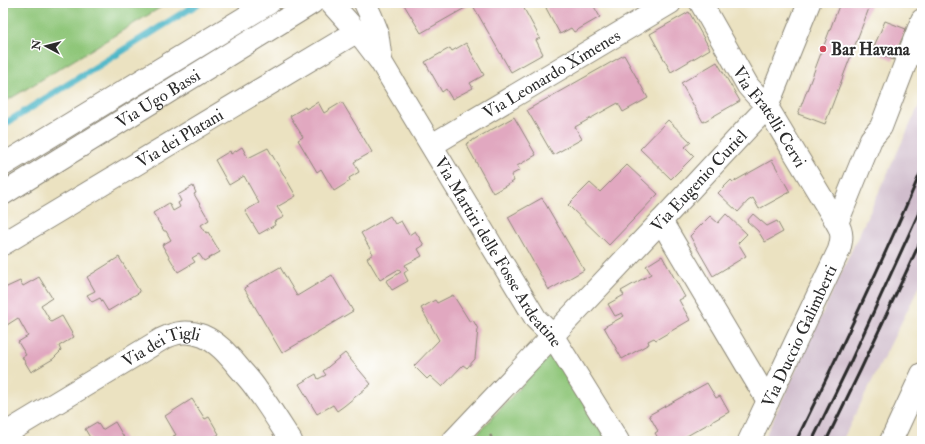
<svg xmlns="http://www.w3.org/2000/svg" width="925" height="444" viewBox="0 0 925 444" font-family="'IM FELL Double Pica',serif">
	<rect width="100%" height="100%" fill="#fff"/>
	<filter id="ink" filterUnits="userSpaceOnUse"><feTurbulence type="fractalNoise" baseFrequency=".025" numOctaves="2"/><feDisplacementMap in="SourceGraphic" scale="8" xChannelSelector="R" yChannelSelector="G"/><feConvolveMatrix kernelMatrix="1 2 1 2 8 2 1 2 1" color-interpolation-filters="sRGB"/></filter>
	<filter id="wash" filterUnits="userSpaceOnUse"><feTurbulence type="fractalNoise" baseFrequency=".012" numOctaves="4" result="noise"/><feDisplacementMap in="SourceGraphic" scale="16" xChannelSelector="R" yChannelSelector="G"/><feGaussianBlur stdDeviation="0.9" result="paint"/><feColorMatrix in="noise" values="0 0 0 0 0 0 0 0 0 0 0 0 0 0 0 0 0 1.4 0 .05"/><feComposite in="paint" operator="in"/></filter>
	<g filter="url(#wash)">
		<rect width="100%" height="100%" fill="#ebe2c1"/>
		<path fill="#d0bdcc" d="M922,99V281L842,441H763Z"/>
		<path fill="#8fc679" stroke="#5d7852" d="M10,3H168L3,103V12Z
			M553,351L608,441H471Z"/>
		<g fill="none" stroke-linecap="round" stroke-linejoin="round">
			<path stroke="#4ab5c6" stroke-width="7" d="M3,125L199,3"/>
		</g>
		<g id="blocks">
			<path fill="#e1a8c0" d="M3,3H10L3,12Z
				M403,3H521L540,38L536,40L543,54L511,72L472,4L421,33Z
				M547,3H592L600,17L574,32L571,28L560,34L546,8L549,6Z
				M840,3H871L825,124L798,114Z
				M689,12L710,49L671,72L650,34Z
				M885,21L906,29L893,60L872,51Z
				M466,43L484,75L470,83L473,88L452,99L446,89L442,92L425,62L450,48L452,51Z
				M624,55L648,98L623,112L618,103L575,127L582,139L553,155L527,110Z
				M717,62L740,101L703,122L681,83Z
				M318,102L324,113L342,102L372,152L354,162L359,172L349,178L350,181L334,191L321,169L317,172L298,140L303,137L290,116L305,107L306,109Z
				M514,117L536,155L517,166L520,170L511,175L514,181L493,193L466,144Z
				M668,120L691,142L685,147L694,156L671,179L640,149Z
				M242,147L248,158L268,148L296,196L277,207L284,217L274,222L275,225L259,234L245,211L259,203L244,176L229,185L215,160L230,151L231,154Z
				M772,160L790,192L759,209L753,198L748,201L738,212L718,193L731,180L733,182Z
				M627,165L658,194L609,245L568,205L590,183L600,192Z
				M193,186L196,193L194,194L209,220L201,225L206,233L208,232L220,252L204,261L199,254L192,258L195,262L178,272L162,245L171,240L166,231H164L153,213L169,203L173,211L180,207L178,203L181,201L178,195Z
				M542,198L584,270L549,290L508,217Z
				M726,214L747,234L738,243L746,256L713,276L690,236L710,216L718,223Z
				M753,214L767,226L777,221L783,232L765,242L758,231L747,221Z
				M390,216L395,224L401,221L409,235L415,231L424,245L418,249L422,256L405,265L408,270L404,273L408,281L392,290L386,281L401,272L399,269L380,280L367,258L373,254L361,233Z
				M662,256L685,297L679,300L690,320L656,340L654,338L648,341L649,344L622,359L604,327L624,316L622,313L615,316L608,304L624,295L621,291L651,274L646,266Z
				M119,257L140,292L108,311L100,298L92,302L87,295L95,291L87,277Z
				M280,267L297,296L332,275L353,311L282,353L244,288Z
				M39,277L52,298L41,305L51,322L62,316L74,337L59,346L61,351L53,359L31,372L22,357L26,355L18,342L28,336L18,318L7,325L3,317V289L9,286L20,281L23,286Z
				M453,295L470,322L473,320L478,329L475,359L467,368L463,365L442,387L430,376L427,379L414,366L439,340L421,308L435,300L437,303Z
				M345,353L371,384L344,406L337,411L333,405L317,414L299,384L316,374L318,379L326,375L323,371Z
				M707,383L716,398L720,396L729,412L678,441H660L655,433L658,431L649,415Z
				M192,399L205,419L209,417L219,434L212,439L213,441H176L173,436L176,435L165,416Z
				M97,422L102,430L115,422L125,439L121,441H92L85,429Z"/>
		</g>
	</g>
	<g filter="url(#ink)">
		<use href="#blocks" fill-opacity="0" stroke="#8b8676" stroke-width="1"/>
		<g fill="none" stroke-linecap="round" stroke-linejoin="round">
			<g stroke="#8b8676" stroke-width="24">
				<g id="minor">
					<path id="s1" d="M331,3L365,41L381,62L536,319L552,335L618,441"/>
					<path d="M365,3L371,16L377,31L381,61"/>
					<path id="s2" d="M701,3L748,86L767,107L837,223C843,233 842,239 839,250L749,441"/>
					<path id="s3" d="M432,145L670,3"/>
					<path d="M3,165L269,3"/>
					<path id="s4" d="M3,194L312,3"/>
					<path d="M661,221L768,401"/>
					<path d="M837,223L871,139L881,127L922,20"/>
					<path id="s5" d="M3,244L356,32"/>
					<path id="s6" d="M3,435L162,339C176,332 188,330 203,336C219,343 229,356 240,369C246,376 252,382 257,390C269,406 280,424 291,441"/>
					<path id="s7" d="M453,441L661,221L767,107L809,3"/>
					<path d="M891,441L922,374"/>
				</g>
			</g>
			<path stroke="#8b8676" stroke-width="2.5" stroke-dasharray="3 3" stroke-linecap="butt" d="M490,435L494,441"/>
			<use href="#minor" stroke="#fff" stroke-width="22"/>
			<path stroke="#2b2b2b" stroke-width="3" d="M796,441C840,351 883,261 922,169
				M812,441L850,363L922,206
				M826,441L861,369L922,238"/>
		</g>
	</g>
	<circle fill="#d1495b" stroke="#fff" stroke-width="1.5" cx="823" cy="49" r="4"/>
	<g text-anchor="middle" stroke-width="4" stroke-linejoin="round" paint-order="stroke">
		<g font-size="17" font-weight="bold" fill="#2b2b2b" stroke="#fff" text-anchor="start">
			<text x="831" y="55">Bar Havana</text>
		</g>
		<g font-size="17" fill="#2b2b2b" stroke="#fff">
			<text dy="6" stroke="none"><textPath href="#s3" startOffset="139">Via Leonardo Ximenes</textPath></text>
			<text dy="6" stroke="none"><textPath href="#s4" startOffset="182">Via Ugo Bassi</textPath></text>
			<text dy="6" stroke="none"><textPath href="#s2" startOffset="133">Via Fratelli Cervi</textPath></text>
			<text dy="6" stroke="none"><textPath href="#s5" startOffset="206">Via dei Platani</textPath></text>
			<text dy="6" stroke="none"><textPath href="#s7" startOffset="358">Via Eugenio Curiel</textPath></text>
			<text dy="6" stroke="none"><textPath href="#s1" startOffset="301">Via Martiri delle Fosse Ardeatine</textPath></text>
			<text transform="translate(799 336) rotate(-65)" y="6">Via Duccio Galimberti</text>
			<text dy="6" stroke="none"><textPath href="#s6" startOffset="183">Via dei Tigli</textPath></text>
		</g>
	</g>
	<rect width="925" height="444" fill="none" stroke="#fff" stroke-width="16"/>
	<g transform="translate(46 46) rotate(277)" stroke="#ffffff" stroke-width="3" paint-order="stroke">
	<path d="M0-3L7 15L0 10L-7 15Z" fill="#2b2b2b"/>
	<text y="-6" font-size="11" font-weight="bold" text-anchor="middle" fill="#2b2b2b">N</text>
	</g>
</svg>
